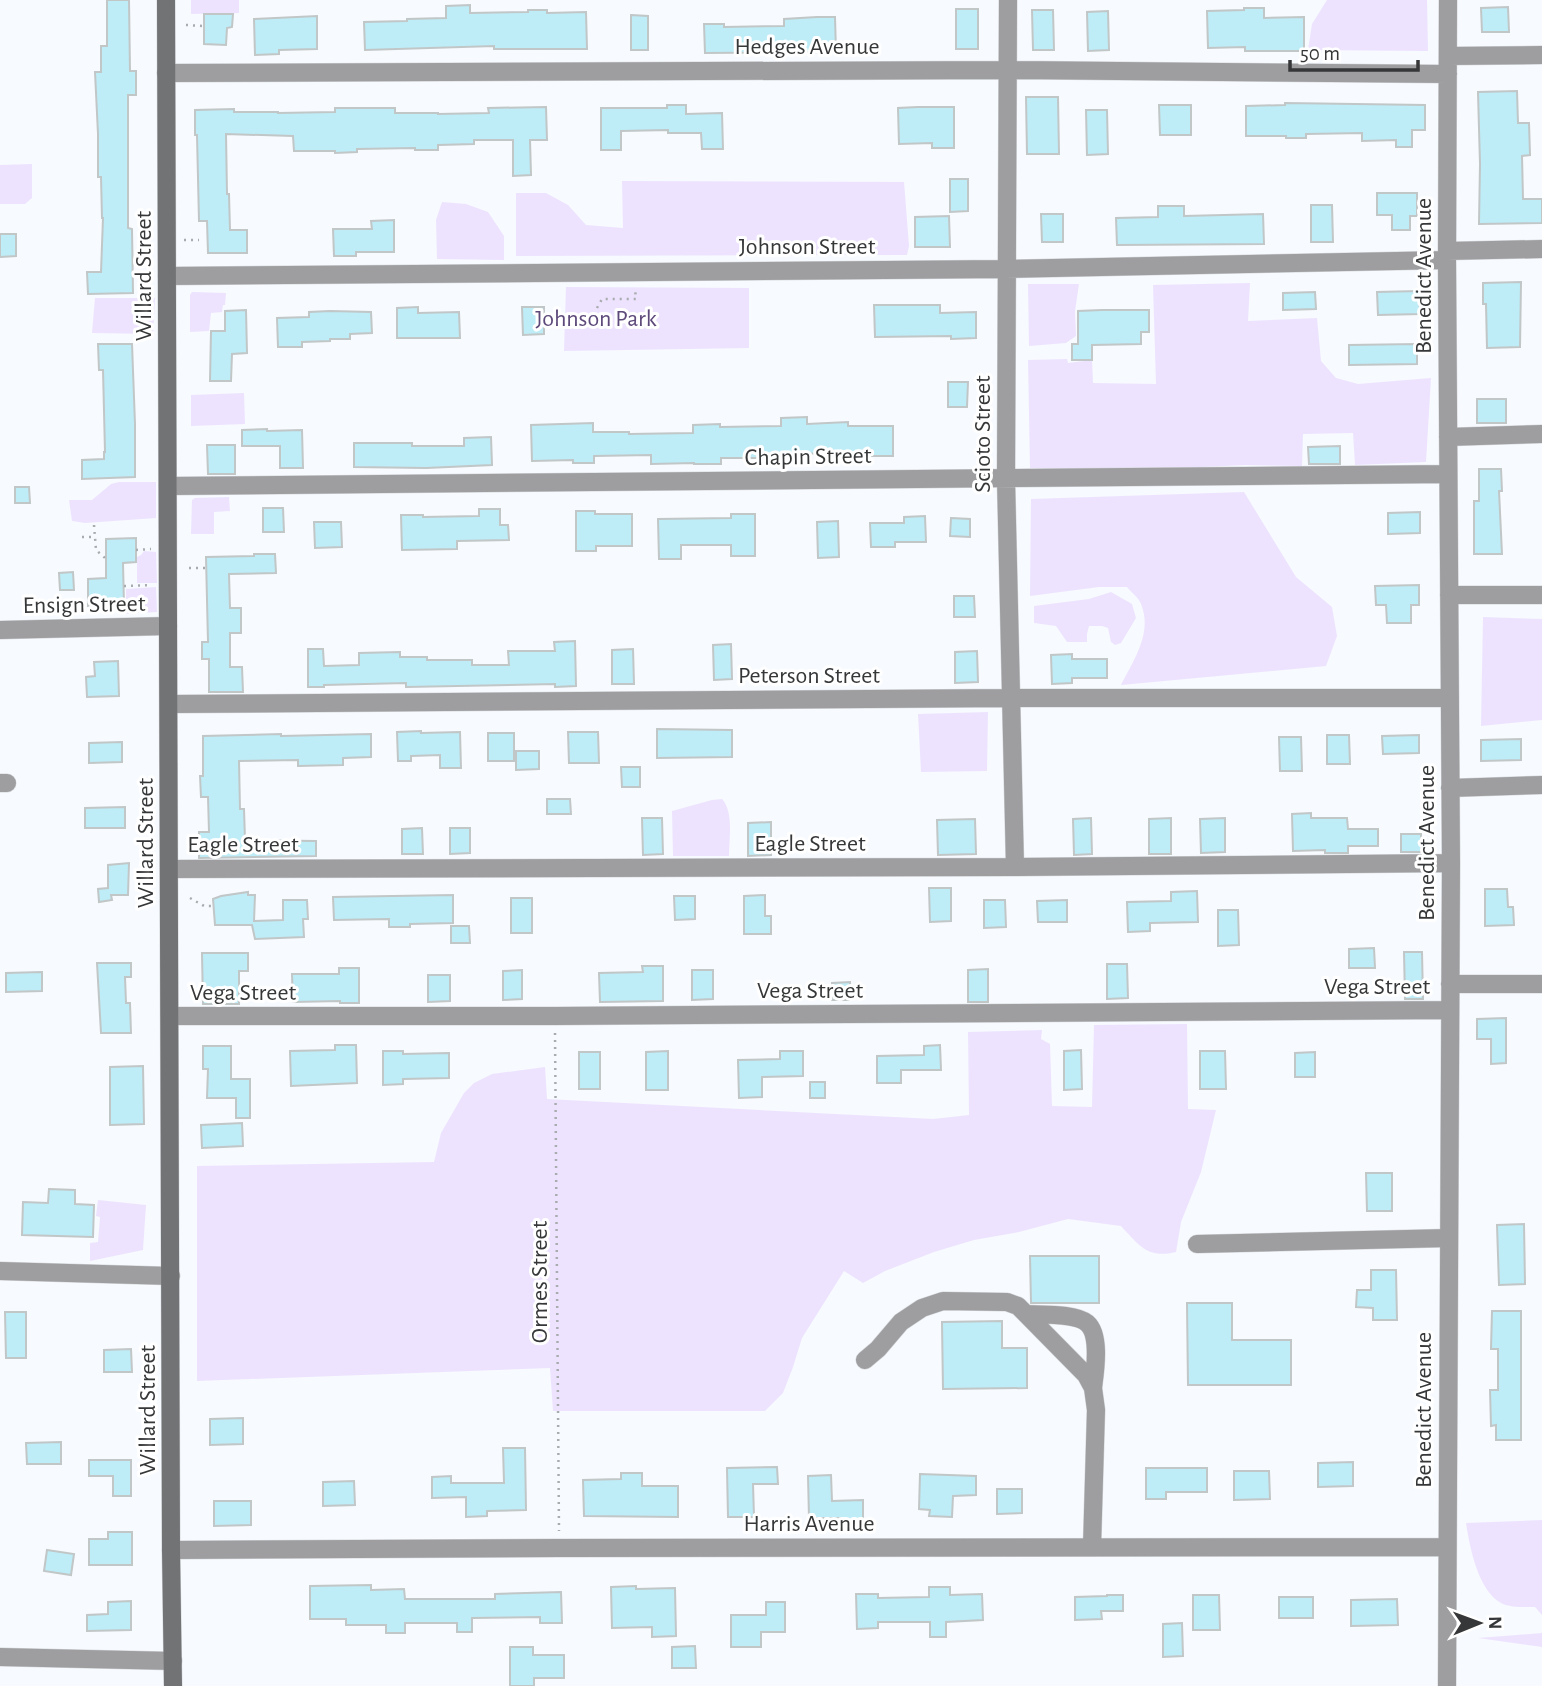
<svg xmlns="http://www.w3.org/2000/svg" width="1542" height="1686" viewBox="0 0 1542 1686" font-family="'Alegreya Sans',sans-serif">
	<rect width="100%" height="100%" fill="#f7fafe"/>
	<path fill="#ede3ff" d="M191,0H239V13L191,14Z
		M1327,0H1427L1428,51L1308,50L1312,24Z
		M32,164V198L25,204H0V165Z
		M622,181L904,182L909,246L907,255L516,256V193H546L568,205L586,225L623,228Z
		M442,202L466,204L488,212L504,236V260L437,259L436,220Z
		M1250,283L1248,321L1317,318L1321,361L1336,378L1358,384L1431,378L1426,462L1355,465L1353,433L1303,434L1302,466L1245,465L1159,469L1030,468L1028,360L1067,359L1068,363L1092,360L1093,383L1156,384L1153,285Z
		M1028,284H1079L1075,311L1076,336L1066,343L1029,346Z
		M566,287L749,288V348L564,351Z
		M192,292L226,293L225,305H223L222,312L211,313L209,331L190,332V295Z
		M95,298H155L153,334L92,333Z
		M244,393L245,424L191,426V395Z
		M119,482H156V518L85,523L72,521L69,500H92L111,484Z
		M1244,492L1296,577L1332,607L1337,636L1326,666L1121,685C1133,661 1153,633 1141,604C1139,598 1131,592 1127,587H1099L1030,596L1031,499Z
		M229,497L230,511L214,512V534H191L192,500L195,498Z
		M144,551L156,552L157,583H137V557L141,555Z
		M156,587L157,612L122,614L123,603L126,602V589Z
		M1111,592L1132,604L1136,618L1121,643L1115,645L1111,642L1108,628L1102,626H1089L1087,634V642H1067L1056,626L1034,623V606L1089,599Z
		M1483,617L1542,619V720L1481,726Z
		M988,712L987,771L921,772L918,714Z
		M722,799C734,812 729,839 729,856H673L672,811L712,800Z
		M1187,1024L1188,1109L1216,1110L1201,1172L1181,1222L1176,1252C1147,1259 1139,1245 1121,1226L1068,1219L1019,1232L974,1240L934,1252L885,1271L863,1283L844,1271L802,1338L793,1367L783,1393L765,1411H553L550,1368L197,1381V1166L434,1162L441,1133L464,1093L474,1083L492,1074L545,1067L547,1099L933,1119L969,1115L968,1032L1042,1030L1041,1039L1050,1044L1052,1106L1092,1107L1094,1025Z
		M98,1200L146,1205L143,1250L90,1261V1243L98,1242L100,1217L96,1216Z
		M1542,1520V1615L1535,1607C1524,1607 1511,1608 1501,1603C1478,1590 1470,1548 1466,1523Z
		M1542,1633V1647L1478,1638Z"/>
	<path fill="#beedf8" stroke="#c1c6c7" stroke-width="2" d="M107,0H129L130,71H136V95H128V228L132,229L133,293L88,294L87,272H101L103,218H102L101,177H98V134L95,72H101V46H107Z
		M470,5V13L528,12V10H547V13L586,12L587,49H494V46L365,50L364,22L407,21V19L446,18V6Z
		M1508,7L1509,32H1482L1481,8Z
		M1244,8H1264V18L1304,17V51H1245V47L1208,48L1207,11L1244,10Z
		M956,9H978V49H956Z
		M1032,10H1053L1054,50H1033Z
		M1108,11L1109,50L1088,51L1087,12Z
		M204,14H233L232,27L227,28L226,45L204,44Z
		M631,15L648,16V50H631Z
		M317,16V49L279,50V54L255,55L254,19Z
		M817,17H835L836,52L705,53L704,24H724V27L784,26V19Z
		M1517,91L1518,123H1529L1530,155L1522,156L1523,199H1542V223L1479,224L1480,164L1478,92Z
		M1026,97H1058L1059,154H1027Z
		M1285,103L1425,105V130H1412V147H1396V140L1362,141V133L1306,134V138H1286V136H1246V106L1285,105Z
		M667,105H686V114L722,113L723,149H702L701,133H668V130L621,131V150H601V108H667Z
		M1159,105H1191V135H1160Z
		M546,107L547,140H530L531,175L513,176V140H474V144L438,145V150H415V148L357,149V152L335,153V151H294L293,136L226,134L227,194H229L230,230H247V253H208L207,221H199L197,135H195V110L234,109V112H278V113L335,112V108H395V113H438V114L489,113L488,108Z
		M918,107H954V148H932V143L899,144L898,108Z
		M1086,110H1107L1108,154L1087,155Z
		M950,179H968V211L950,212Z
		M1377,193H1417V216H1410V230H1392V215H1377Z
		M1311,205H1332L1333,242H1311Z
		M1158,206H1184V216L1263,214L1264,244L1117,245L1116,218L1158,217Z
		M1041,214H1063V242H1042Z
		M949,216L950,247H915V217Z
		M394,220V252H356V256H334L333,229H372L371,221Z
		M0,234H16V256L0,257Z
		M1521,282L1520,347L1487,348L1486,304H1483V283Z
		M1419,291L1420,314L1378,315L1377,292Z
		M1315,292L1316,309L1283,310V293Z
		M874,305H940V313L976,312V338L951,339V336L875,337Z
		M418,307V313L459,312L460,338H397V308Z
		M522,307H544V334L523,335Z
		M246,310L247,353L232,354L231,381H210L211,331H225V311Z
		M1102,310H1149V332H1141V344L1092,345V360H1072V344H1078V311Z
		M330,311L371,312L372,333L350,334V339H330V341L302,342V347H278L277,318L309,317V312Z
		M98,344H132L135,424V477L82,479V460L104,459V452H105L103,370H99Z
		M1417,344V364L1349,365V345Z
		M948,382H968L967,407H948Z
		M1477,399H1506V423H1477Z
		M807,417V424L848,422V426H893V456H870V453L764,454V458H721V464H694V463L651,464V455L594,456V463H573V460L532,461L531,425L593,423V432H629V434L693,433V425L720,424V427L781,426V418Z
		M267,429V431L302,430L303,468H280V446H242V430Z
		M491,437L492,465L426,468L354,467V443H412V446H464V438Z
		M207,445H235V474H208Z
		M1340,446V464H1309L1308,447Z
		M1479,469H1501L1502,491H1499L1502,554H1474V501H1479Z
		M15,487H29L30,503H15Z
		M263,508H283L284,532H263Z
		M479,509H500V525H508L509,540L457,541V549L402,550L401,515H423V517L479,516Z
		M576,511H595V514H632V546H596V551H576Z
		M1420,512V533L1388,534V513Z
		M731,514H755V556H731V545H681V559H659L658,519L731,518Z
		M925,516L926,542H895V547H871L870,523H904V517Z
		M951,518L970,519V537L950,536Z
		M838,521L839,557L818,558L817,522Z
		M314,522H341L342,547L315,548Z
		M136,538V562L123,563L124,605L88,606V579L106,578V539Z
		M254,554H275L276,573L229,574L230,608H241V633H230V667H242L243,692H209V659H202V642H208L206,557L254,556Z
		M73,572L74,590H60L59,573Z
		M1419,585V605H1411V623H1387L1386,605H1376L1375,586Z
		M954,596H974L975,617H954Z
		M575,641L576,686L555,687V684L406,687V683L324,685V687H308V649H323L324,666L359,665V653L400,652V657H427V660H472V665H509L508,651H555L554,642Z
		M731,644L732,679L714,680L713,645Z
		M633,649L634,684H612V650Z
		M977,651L978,682L955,683V652Z
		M1072,654V659H1107V678H1072V683L1052,684L1051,655Z
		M118,661L119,696L87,697L86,677L95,676L94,662Z
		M657,729L732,730V757L657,758Z
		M421,731V733L460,732L461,768H440V755L411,756V761H398L397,732Z
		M568,732H598L599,763H569Z
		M488,733H514V761H488Z
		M281,734V736L371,734V757L343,758V765L298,766V760L239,761L240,809H244L245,840L316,841V856L199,858V832H209L208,797H201L200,776H203V736Z
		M1327,735H1349L1350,764H1327Z
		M1419,735V753L1383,754L1382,736Z
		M1279,737H1301L1302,771H1280Z
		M1521,739V760L1481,761V740Z
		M122,742V762L89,763V743Z
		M516,751H539V769L516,770Z
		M621,767H640V787H622Z
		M547,799H570L571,814H547Z
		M125,807V828H85V808Z
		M1311,813V818H1347L1348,829H1378V846H1348V853H1325V850L1293,851L1292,814Z
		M642,818H662L663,854L643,855Z
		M1091,818L1092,854L1074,855L1073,819Z
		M1171,818V854H1149V819Z
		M1225,818V852L1201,853L1200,819Z
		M975,819L976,854L938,855L937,820Z
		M771,822V855L748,856V823Z
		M422,828L423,854H402V829Z
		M450,828H470V853L450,854Z
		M1401,834H1421V852H1401Z
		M129,863L128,895H111L112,900L99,902L98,889L108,888V865Z
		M929,888H951V921L930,922Z
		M1485,889H1507L1508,907H1513L1514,925L1485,926Z
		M1197,891L1198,922L1150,923V931L1128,932L1127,902L1171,901V892Z
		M248,892V895H255L254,921L283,920V900H307L308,919H303L304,937L255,939L252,925H215L213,899L221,896Z
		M453,895V923L410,924V927H389V919L334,920L333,897Z
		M765,895V916H771V934H744V896Z
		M674,896H695V919L675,920Z
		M511,898H532V933H511Z
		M984,900H1005L1006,927L984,928Z
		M1067,900V922H1038L1037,901Z
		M1218,910H1238L1239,945L1218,946Z
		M451,926H469L470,943H451Z
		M1374,948L1375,968H1349V949Z
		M1404,952H1422L1423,999H1405Z
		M202,953H248V971H239V1004H203Z
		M97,963H131V977H125L126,1003H130L131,1033H101Z
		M1107,964H1127L1128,998L1107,999Z
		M642,966H663V1001L600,1002L599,973L643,972Z
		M339,968H359V1003H340V1001L293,1002L292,974H339Z
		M988,969V1002H968V970Z
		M522,970V999L503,1000V971Z
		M692,970H713V999L692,1000Z
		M42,972V991L6,992V973Z
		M428,975H450V1001L428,1002Z
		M850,982L851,1000H832V983Z
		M1506,1018V1063L1491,1064V1039H1477V1019Z
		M335,1045H356L357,1083L291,1086L290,1051L335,1050Z
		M940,1045L941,1070H901V1083H877V1056L924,1055V1046Z
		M203,1046H231V1079H250V1118H236V1098H207L208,1069H203Z
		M1081,1050L1082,1089L1064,1090V1051Z
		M383,1051H403V1054L449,1053V1078L403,1079V1084L383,1085Z
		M668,1051V1090H646V1052Z
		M780,1051H803V1076L762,1077V1097L739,1098L738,1060L780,1059Z
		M1200,1051H1225L1226,1089H1200Z
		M579,1052H600V1089H579Z
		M1315,1052V1077H1295V1053Z
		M143,1066L144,1124L110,1125V1067Z
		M810,1082H825V1098H810Z
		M242,1123L243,1146L202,1148L201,1125Z
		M1366,1173H1392V1211H1367Z
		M49,1189L75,1190V1204L94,1205L93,1237L22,1235L23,1202L48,1203Z
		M1524,1224L1525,1284L1499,1285L1497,1225Z
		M1030,1256H1099V1303H1031Z
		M1371,1270H1396L1397,1320H1373V1308L1356,1307L1357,1290H1371Z
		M1187,1303H1232V1340H1291V1385H1188Z
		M1492,1311H1521V1440H1496V1425L1491,1426L1490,1390H1498V1349H1491Z
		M5,1312H26V1358H6Z
		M1002,1321V1348H1027V1388L943,1389L942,1322Z
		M131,1349L132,1372H104V1350Z
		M243,1418V1444L210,1445V1419Z
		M61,1442V1464H27L26,1443Z
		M503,1448H525L526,1510L487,1511V1516L466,1517V1497L432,1498V1477L451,1476V1483H504Z
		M89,1460H131V1496H113V1476H89Z
		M1353,1462V1486L1318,1487V1463Z
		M777,1467L778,1484H753L754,1517H728L727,1468Z
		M1146,1468H1207V1492H1166V1499H1146Z
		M1234,1471H1269L1270,1499L1234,1500Z
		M621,1473H642V1486H678V1517L584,1516L583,1480L621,1479Z
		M920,1474L976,1476V1495L953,1496L952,1517L929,1516L930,1510L919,1509Z
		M831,1475L832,1501L863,1500V1522H842V1518H809L808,1476Z
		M354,1481L355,1505L323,1506V1482Z
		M997,1489H1022V1513L997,1514Z
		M214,1501H251V1525L214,1526Z
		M108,1532H132V1565H89V1539H108Z
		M47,1550L74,1554L71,1575L44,1571Z
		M371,1585V1590L404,1589L405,1599H495V1594L561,1592L562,1623H540V1617L472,1618V1632H457V1623H405V1633H386V1625H346V1619H310V1586Z
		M636,1586V1589L675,1588L676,1636L652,1637V1627L612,1628L611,1587Z
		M929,1587H950V1595L982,1594L983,1620L946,1622V1637H930V1622H878V1628L857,1629L856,1594H878V1598L929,1597Z
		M1107,1595H1123V1611H1101L1102,1619L1075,1620V1597L1107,1596Z
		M1193,1595H1219L1220,1630H1193Z
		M1279,1597H1313V1618H1279Z
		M1397,1599L1398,1625L1351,1626V1600Z
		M131,1601V1630L87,1631V1615L108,1614V1602Z
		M766,1602H785V1632H761V1647H731V1615H766Z
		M1182,1623L1183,1656L1163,1657V1624Z
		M695,1646L696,1668H672V1647Z
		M510,1647H533V1655H564V1678H534V1686H510Z"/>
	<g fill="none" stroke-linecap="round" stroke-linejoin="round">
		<g stroke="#d4d7da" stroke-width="19">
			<path id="street" d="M1008,0L1006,479L1015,867
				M1448,56L1542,55
				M166,73L1008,70L1448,74
				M1447,251L1542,249
				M167,276L1006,269L1447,260
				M1448,437L1542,434
				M168,486L1448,474
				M1449,595H1542
				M0,630L168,626
				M169,704L1010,698H1450
				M0,783H7
				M1450,788L1542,785
				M170,869L1015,867L1451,863
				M1450,984H1542
				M171,1016H555L1450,1010
				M1197,1244L1449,1238
				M0,1271L171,1276
				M1027,1314C1042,1315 1075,1313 1087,1323C1101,1335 1095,1372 1093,1388
				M865,1360L878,1349L901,1322L922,1308L943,1301L1007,1302L1018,1306L1086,1375L1093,1388L1096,1410L1092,1547
				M171,1550L559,1548L1447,1547
				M0,1657L173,1661
				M1447,1686L1451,863L1447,260L1448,0"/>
		</g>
		<g stroke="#d4d7da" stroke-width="19">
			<path id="secondary" d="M166,0L171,1550L173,1686"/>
		</g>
		<path stroke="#a9acae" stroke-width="2.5" stroke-dasharray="2 5" stroke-linecap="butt" d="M186,25L203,26
			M184,240H199
			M142,308H150
			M597,308L602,299H636L635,289
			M94,525L96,550L105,558
			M82,537H95
			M136,550L151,549
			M189,568H206
			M124,586L151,585
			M190,898L204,906H213
			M555,1033L559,1531"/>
		<use href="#street" stroke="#9e9ea0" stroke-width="18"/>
		<use href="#secondary" stroke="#727375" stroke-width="18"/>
	</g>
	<g text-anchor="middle" stroke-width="6" stroke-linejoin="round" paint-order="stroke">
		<g font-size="24" fill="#363738" stroke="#fff">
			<text x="807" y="54">Hedges Avenue</text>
			<text x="807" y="254">Johnson Street</text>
			<text transform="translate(143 276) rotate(-90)" y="8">Willard Street</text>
			<text transform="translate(1423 276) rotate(-90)" y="8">Benedict Avenue</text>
			<text transform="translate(982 434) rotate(-90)" y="8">Scioto Street</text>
			<text transform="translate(808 456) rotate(-1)" y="8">Chapin Street</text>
			<text transform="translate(84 604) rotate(-1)" y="8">Ensign Street</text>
			<text x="809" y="683">Peterson Street</text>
			<text transform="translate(145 843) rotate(-90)" y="8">Willard Street</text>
			<text x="810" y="851">Eagle Street</text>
			<text transform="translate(1426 843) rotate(-90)" y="8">Benedict Avenue</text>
			<text x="243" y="852">Eagle Street</text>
			<text x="1377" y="994">Vega Street</text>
			<text x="810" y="998">Vega Street</text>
			<text x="243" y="1000">Vega Street</text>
			<text transform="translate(539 1282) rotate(-90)" y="8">Ormes Street</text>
			<text transform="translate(147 1410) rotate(-90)" y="8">Willard Street</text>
			<text transform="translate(1423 1410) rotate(-90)" y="8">Benedict Avenue</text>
			<text x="809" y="1531">Harris Avenue</text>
		</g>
		<g font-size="24" fill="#5d497a" stroke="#fff">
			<text x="596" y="326">Johnson Park</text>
		</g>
	</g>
	<g transform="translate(1479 1623) rotate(89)" stroke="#ffffff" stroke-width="5" paint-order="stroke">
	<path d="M0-5L12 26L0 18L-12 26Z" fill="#363738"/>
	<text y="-10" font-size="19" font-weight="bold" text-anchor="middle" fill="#363738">N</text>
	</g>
	<path d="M1290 60v10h128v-10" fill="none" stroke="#363738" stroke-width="3.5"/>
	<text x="1300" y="60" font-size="21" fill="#363738" stroke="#ffffff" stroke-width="5" paint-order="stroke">50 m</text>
</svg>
